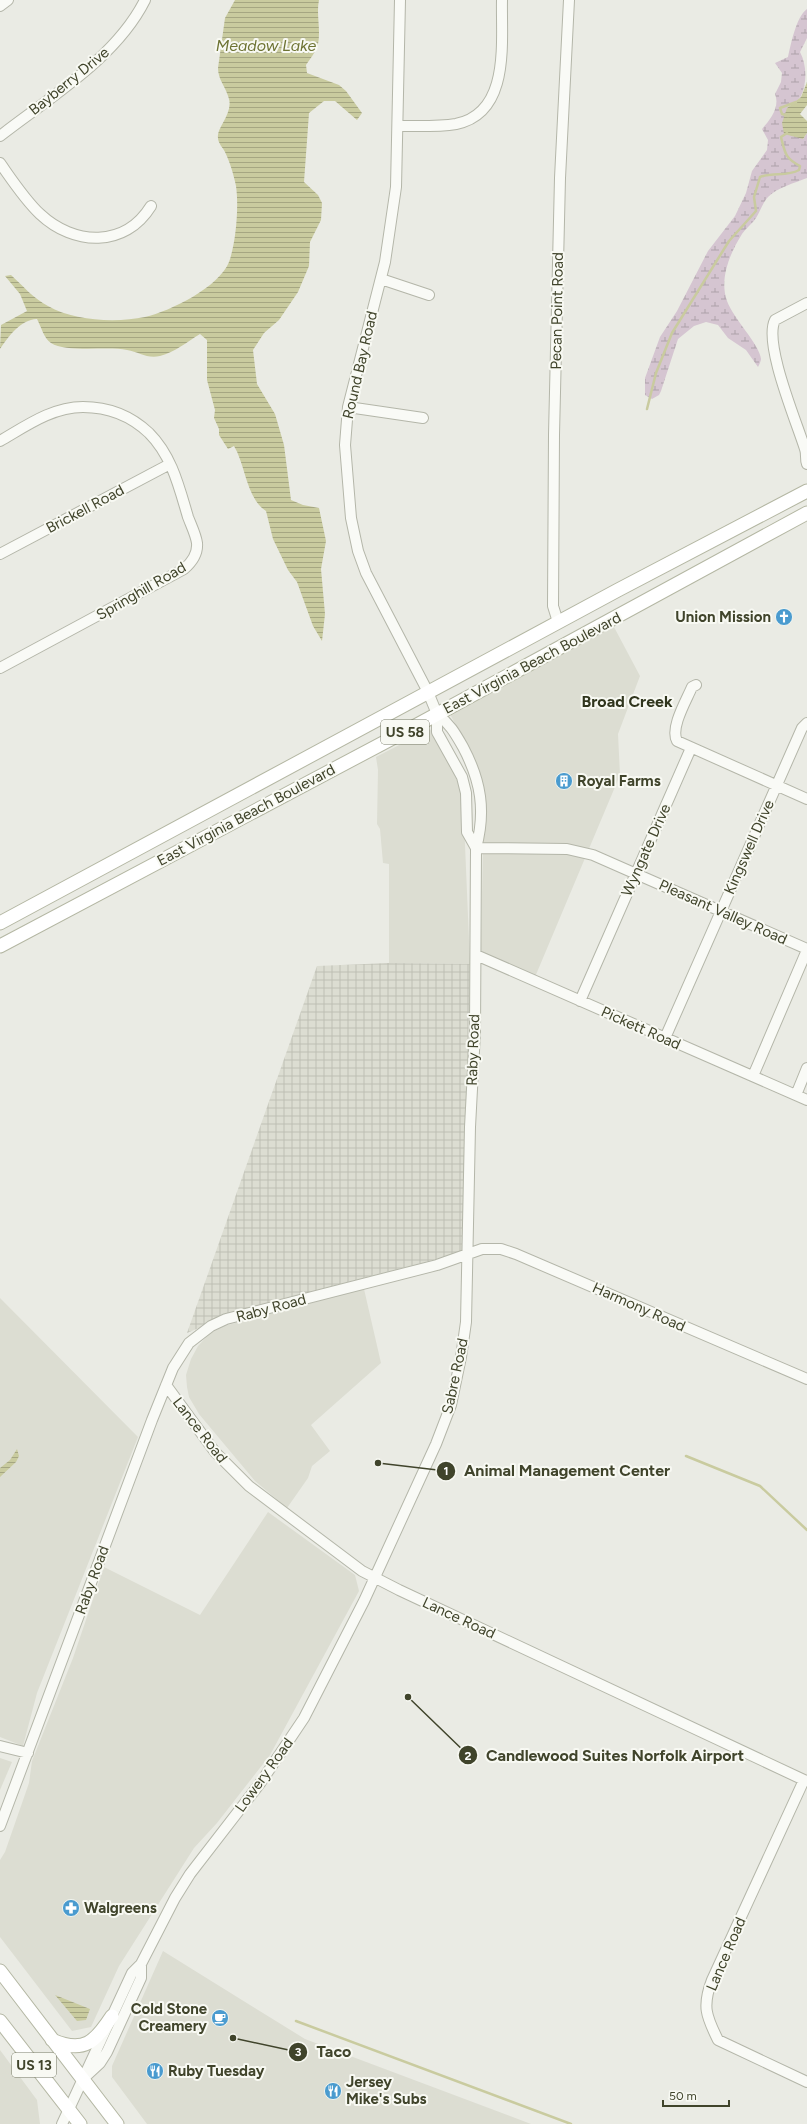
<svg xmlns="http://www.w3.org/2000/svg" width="807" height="2124" viewBox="0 0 807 2124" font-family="Figtree,sans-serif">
	<defs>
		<pattern id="industrial-grid" width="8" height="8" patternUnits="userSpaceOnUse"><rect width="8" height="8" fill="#dcddd2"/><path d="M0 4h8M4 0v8" fill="none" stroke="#bebfb4"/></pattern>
		<pattern id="wetland-marsh" width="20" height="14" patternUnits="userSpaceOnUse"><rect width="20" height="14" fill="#d5c5d1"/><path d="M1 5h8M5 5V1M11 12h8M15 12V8" fill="none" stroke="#aea2aa"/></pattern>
		<pattern id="water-rules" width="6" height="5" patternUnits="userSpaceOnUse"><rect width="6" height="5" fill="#c9cb9f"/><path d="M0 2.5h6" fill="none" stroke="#a5a682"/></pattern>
	</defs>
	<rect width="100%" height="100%" fill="#eaebe4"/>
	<path fill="#dcddd2" d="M614,627L640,676L618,734L620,775L535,977L481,951L483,843L479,771L449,712Z
		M430,729L456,769L463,797L470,964L389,963V864L383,863L380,829L377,824L378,770L376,757Z
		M364,1289L381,1363L311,1425L330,1451L312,1466L308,1478L287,1508L255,1481L199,1414L189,1397L187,1387L186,1375L191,1359L198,1346L210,1333L224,1326Z
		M0,1298L138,1437L37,1693L23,1746L0,1737Z
		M268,1512L355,1575L359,1591L270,1755L217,1823L194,1848L119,1966L91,2027L72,2031L0,1937V1860L5,1852L29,1783L32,1761L73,1658L104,1567L200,1615Z
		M0,1758L12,1762L0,1790Z
		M163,1951L305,2039L531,2124H147L112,2077V2066Z
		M0,2050L37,2100L40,2124H0Z"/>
	<path fill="url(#industrial-grid)" d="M389,963L470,964L464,1252L247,1308L187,1333L317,966Z"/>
	<path fill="url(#wetland-marsh)" d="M807,9V38L800,52C807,65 807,83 801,96C798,101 791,105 787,108L803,139L807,133V178C795,183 778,187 768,197C763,202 760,212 756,218C752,224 746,228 742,234C730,253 719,279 727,301C733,318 760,345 761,359C761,361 759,365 758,367L746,350L728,338L718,325L706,322L694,326L678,339L661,391L659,395L652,399L645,395V378L660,337L677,311L708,251L735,216L746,193L752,171L767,150L768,140L762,129C771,119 780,107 775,94L781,82L782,73L775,63L788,57C791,44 796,17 807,9Z"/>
	<path fill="url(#water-rules)" d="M235,0H319C316,14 321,30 318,44C316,52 310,59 306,65L307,73L339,85L346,91L362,113L357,120L335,101H324L309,113L304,182L318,195L322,203L321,220L310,242L309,266L298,292L279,320L264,333L253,350L257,384L275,414L284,445L291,500L303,505L319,508L326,541L321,569L325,614L322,641L313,626L297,582L288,570L273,539L266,511C246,498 246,466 234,446L228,449L219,435V429L214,418L215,410L207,380V340L200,334C187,342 175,352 160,356C147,359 139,352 127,350C109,346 66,353 51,343C44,339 41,326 37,319C20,320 9,336 0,349L1,325L27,311L20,294L5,276L11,275C22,285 34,299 48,306C74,321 116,323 145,317C171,311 219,287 229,262C236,243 239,206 236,186C234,176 230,162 225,152C223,148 218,143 218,138C216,128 233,114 229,99C226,87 218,80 218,68L225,18Z
		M807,82V105L800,114L807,121V133L803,139L784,134L782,123L787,108L801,97Z
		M17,1449L19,1456L16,1462L0,1477V1468L10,1460Z
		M55,1995L90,2009L86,2020L77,2021Z"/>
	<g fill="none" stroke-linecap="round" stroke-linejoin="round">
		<path stroke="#c9cb9f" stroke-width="2.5" d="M788,116L782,114L780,108L796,102
			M647,409L656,373L672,333L729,241L756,211L754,197L760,177C773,172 787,177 799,170L800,166C785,158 785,153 781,137L787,133
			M686,1456L760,1486L807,1530
			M296,2021L571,2124"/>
		<g stroke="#b4b6a9" stroke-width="12">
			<path id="minor" d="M400,0L396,187L385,262L348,407L345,445L351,518L358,551L366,573L428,692L437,714V732L462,777L466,793L467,832L476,848
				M0,6L8,0
				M398,126C417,126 438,127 456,124C511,113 501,41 502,0
				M0,136C50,97 116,58 145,0
				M0,163C12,180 25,200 40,214C74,246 125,248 151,206
				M381,279L429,295
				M807,303L775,320C763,343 797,423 805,449C807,454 805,459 807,464
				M348,407L423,418
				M0,441C26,426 52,407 83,407C108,407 131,416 149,433C172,456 179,487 188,517C191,525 196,535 197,543C198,554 191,563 184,569L0,668
				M0,554L170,464
				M558,622L553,606L554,435L560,178L569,0
				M696,685L692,687C686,701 670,728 677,741L807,799
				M476,848L567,849L593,855L807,949
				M476,955L807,1100
				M580,1001L691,748
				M665,1038L802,728L807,723
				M753,1076L807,950
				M796,1095L807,1068
				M166,1385L215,1452L249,1486L362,1571L399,1590L804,1780
				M0,1746L28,1753
				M807,1781L804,1780L712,1980C702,2006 706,2016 718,2040L807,2082
				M0,1826L152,1420L173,1368L189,1343L211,1326L226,1319L437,1265L482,1249H501L516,1254L807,1379
				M86,2076L100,2063L107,2052L141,1978V1964
				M62,2124L132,1973L141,1964L175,1898L190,1874L261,1782L304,1718L364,1601L436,1444L451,1405L461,1357L466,1322L470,1127L475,1032L476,848C486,811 481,781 463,747C455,733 450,724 437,714"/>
		</g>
		<g stroke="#b4b7a3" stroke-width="15">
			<path id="major" d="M0,923L618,590L807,491
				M0,946L419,724L807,513
				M0,1971L117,2124
				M0,2021L80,2124
				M52,2040C84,2054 95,2042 112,2016"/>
		</g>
		<use href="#minor" stroke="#f9faf6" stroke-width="10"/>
		<use href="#major" stroke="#fff" stroke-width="13"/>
	</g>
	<defs>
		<g id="church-disc" transform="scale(0.9)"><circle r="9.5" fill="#4a9bcf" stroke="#f8f9f3"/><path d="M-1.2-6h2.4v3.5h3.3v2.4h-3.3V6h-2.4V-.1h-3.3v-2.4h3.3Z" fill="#fff"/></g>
		<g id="building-disc" transform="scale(0.9)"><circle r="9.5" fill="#4a9bcf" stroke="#f8f9f3"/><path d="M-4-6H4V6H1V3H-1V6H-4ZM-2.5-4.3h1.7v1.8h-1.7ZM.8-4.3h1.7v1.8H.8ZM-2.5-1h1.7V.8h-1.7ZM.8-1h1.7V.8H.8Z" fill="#fff"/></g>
		<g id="pharmacy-disc" transform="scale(0.9)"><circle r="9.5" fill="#4a9bcf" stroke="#f8f9f3"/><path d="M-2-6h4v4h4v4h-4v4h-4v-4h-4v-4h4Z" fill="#fff"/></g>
		<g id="cafe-disc" transform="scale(0.9)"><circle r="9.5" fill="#4a9bcf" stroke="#f8f9f3"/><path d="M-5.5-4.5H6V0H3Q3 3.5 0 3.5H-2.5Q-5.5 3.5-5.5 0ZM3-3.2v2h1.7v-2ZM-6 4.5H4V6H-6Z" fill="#fff"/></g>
		<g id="restaurant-disc" transform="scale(0.9)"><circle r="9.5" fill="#4a9bcf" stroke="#f8f9f3"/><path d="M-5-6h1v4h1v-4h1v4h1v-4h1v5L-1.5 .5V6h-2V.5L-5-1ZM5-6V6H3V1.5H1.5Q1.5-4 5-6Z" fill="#fff"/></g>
	</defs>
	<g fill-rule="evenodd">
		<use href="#church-disc" x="784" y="617"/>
		<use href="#building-disc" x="564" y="781"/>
		<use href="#pharmacy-disc" x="71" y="1908"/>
		<use href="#cafe-disc" x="220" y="2018"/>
		<use href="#restaurant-disc" x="155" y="2071"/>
		<use href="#restaurant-disc" x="333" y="2091"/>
	</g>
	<g text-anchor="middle" stroke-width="4" stroke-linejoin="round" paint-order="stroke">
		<g fill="#f8f9f3" stroke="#777a67" stroke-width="1">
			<rect x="381" y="720" width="48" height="24" rx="3"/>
			<rect x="12" y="2053" width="44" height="24" rx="3"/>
		</g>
		<g font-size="14" font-weight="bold" fill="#40442b">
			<text x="405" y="737">US 58</text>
			<text x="34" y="2070">US 13</text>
		</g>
		<g font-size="15" fill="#40442b" stroke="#f8f9f3">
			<text transform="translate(69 81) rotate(-39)" y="5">Bayberry Drive</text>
			<text transform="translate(557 311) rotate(-89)" y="5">Pecan Point Road</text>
			<text transform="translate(360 365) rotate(-77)" y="5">Round Bay Road</text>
			<text transform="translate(85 509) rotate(-28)" y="5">Brickell Road</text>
			<text transform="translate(141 591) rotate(-30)" y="5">Springhill Road</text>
			<text transform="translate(532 663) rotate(-28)" y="5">East Virginia Beach Boulevard</text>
			<text transform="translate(246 815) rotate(-28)" y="5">East Virginia Beach Boulevard</text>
			<text transform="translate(749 847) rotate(-66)" y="5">Kingswell Drive</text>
			<text transform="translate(646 850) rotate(-66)" y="5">Wyngate Drive</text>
			<text transform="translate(723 912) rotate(24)" y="5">Pleasant Valley Road</text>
			<text transform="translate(641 1028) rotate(24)" y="5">Pickett Road</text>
			<text transform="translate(473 1050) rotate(-88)" y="5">Raby Road</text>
			<text transform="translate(639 1307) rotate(24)" y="5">Harmony Road</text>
			<text transform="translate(271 1308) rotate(-15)" y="5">Raby Road</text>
			<text transform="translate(455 1376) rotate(-78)" y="5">Sabre Road</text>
			<text transform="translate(200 1430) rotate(52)" y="5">Lance Road</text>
			<text transform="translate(92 1580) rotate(-70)" y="5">Raby Road</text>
			<text transform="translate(459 1618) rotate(25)" y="5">Lance Road</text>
			<text transform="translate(264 1775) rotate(-54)" y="5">Lowery Road</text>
			<text transform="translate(726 1954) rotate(-67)" y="5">Lance Road</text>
		</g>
		<g font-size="15" font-weight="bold" fill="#40442b" stroke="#f8f9f3" text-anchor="start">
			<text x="771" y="622" text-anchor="end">Union Mission</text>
			<text x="577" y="786">Royal Farms</text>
			<text x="84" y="1913">Walgreens</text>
			<text x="207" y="2014" text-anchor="end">Cold Stone<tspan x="207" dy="17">Creamery</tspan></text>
			<text x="168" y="2076">Ruby Tuesday</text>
			<text x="346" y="2087">Jersey<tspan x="346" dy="17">Mike's Subs</tspan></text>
		</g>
		<g font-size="16" font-style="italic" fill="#6d7333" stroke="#f8f9f3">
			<text x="266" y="51">Meadow Lake</text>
		</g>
		<g font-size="16" font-weight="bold" fill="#30351d" stroke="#f8f9f3">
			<text x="627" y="707">Broad Creek</text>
		</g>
	</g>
	<path fill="none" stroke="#40442b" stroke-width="1.5" d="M378 1463L446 1471M408 1697L468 1755M233 2038L298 2052"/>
	<g fill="#40442b" stroke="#f8f9f3" stroke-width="1.5">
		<circle cx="378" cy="1463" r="4"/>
		<circle cx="408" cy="1697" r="4"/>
		<circle cx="233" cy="2038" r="4"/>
		<circle cx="446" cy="1471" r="10"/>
		<circle cx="468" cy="1755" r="10"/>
		<circle cx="298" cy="2052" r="10"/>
	</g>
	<g font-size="12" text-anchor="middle" font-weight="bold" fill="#fff">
		<text x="446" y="1475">1</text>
		<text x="468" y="1760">2</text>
		<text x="298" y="2056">3</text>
	</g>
	<g font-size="16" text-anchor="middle" font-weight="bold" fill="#40442b" stroke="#f8f9f3" stroke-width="4" stroke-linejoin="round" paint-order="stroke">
		<text x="567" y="1476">Animal Management Center</text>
		<text x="615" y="1761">Candlewood Suites Norfolk Airport</text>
		<text x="334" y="2057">Taco</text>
	</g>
	<path d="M663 2100v6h66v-6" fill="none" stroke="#40442b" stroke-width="2"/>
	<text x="669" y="2100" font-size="12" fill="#40442b" stroke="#f8f9f3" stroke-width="3" paint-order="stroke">50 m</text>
</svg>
